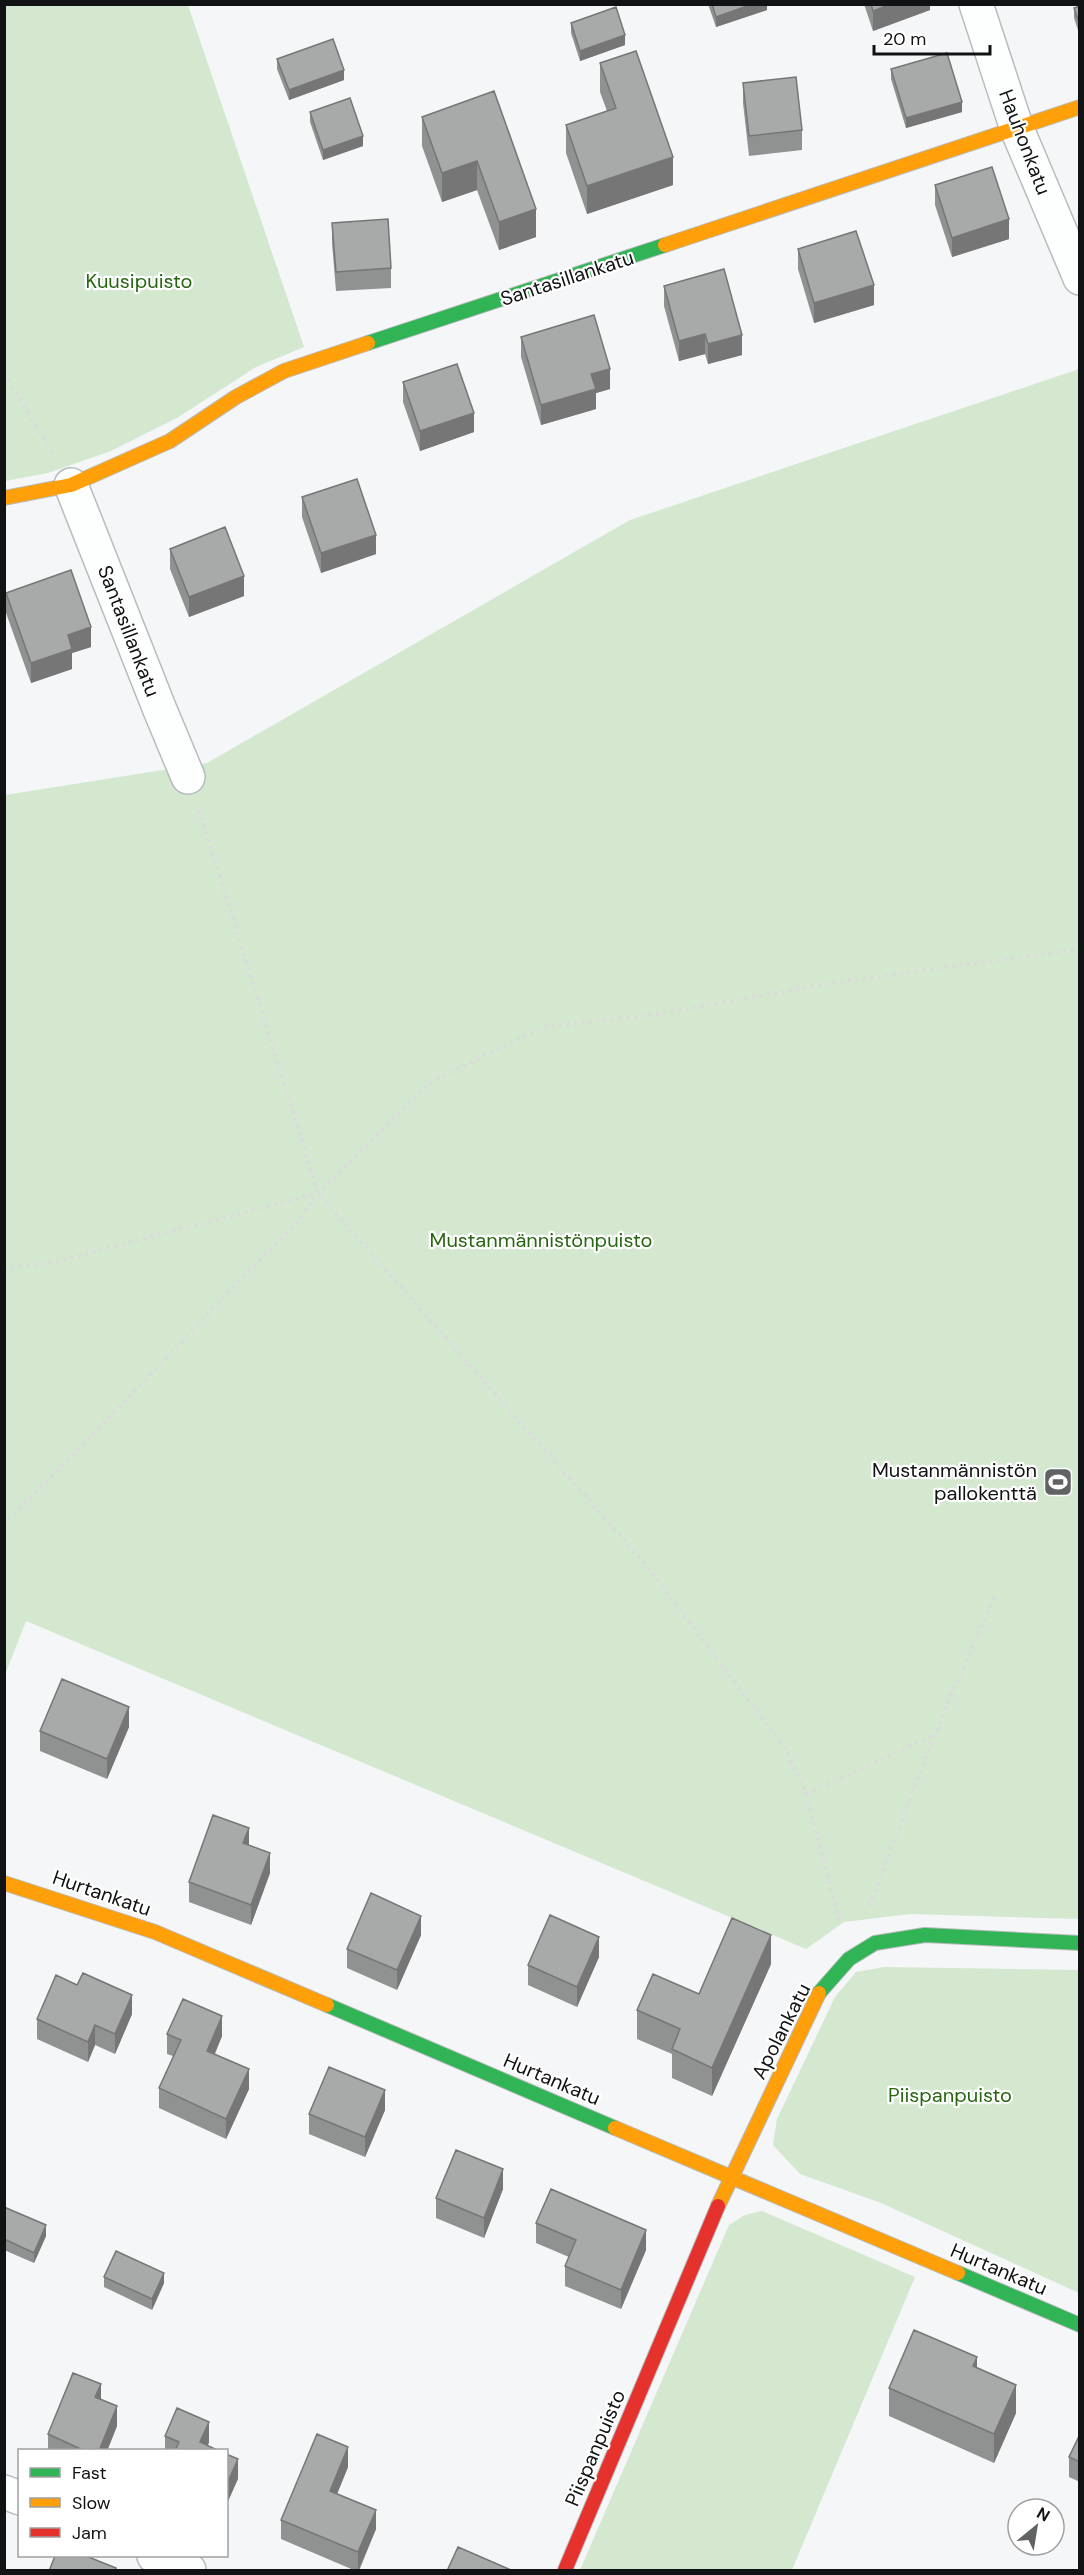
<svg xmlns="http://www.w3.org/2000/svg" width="1084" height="2575" viewBox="0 0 1084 2575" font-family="'DM Sans',sans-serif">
	<rect width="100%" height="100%" fill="#f4f6f7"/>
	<path fill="#d4e8d0" d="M5,5H188L304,347L256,367L177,418L111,451L48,473L5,481Z
		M1079,369V1919L910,1914L844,1922L806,1949L26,1621L5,1675V795L207,763L630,520Z
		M884,1967L1079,1970V2293L881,2203L800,2174L773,2145L777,2119L835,1997L856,1972Z
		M762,2211L915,2277L792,2570H580L729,2225L745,2215Z"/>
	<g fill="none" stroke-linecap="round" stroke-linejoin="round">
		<g stroke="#b9babb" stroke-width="36">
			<path id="street" d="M976,4L1017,129L1080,278
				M71,485L160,710L188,777
				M4,2492L20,2498
				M154,2556L189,2570"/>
		</g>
		<g stroke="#b9babb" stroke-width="16">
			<path id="fast" d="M368,343L665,245
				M819,1993L849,1959L875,1943L925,1935L1080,1943
				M327,2005L615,2128
				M958,2273L1080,2325"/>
		</g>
		<g stroke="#b9babb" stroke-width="16">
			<path id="slow" d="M665,245L1080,107
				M4,498L71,485L170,441L236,397L284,371L368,343
				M4,1883L155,1932L327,2005
				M615,2128L958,2273
				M718,2206L819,1993"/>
		</g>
		<g stroke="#b9babb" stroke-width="16">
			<path id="jam" d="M565,2570L718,2206"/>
		</g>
		<path stroke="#dadcdc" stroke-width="4" stroke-dasharray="3 4.5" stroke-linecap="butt" d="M4,373L52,453
			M199,810L318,1193L645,1564L787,1751L806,1794L840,1922
			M4,1268L54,1262L318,1193L433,1081L543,1027L660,1014L831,983L1080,949
			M4,1526L296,1223L318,1193
			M806,1794L934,1735
			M869,1906L934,1735L994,1598"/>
		<use href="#street" stroke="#fdfefe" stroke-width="33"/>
		<use href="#fast" stroke="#30b455" stroke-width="14"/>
		<use href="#slow" stroke="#ff9f0a" stroke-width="14"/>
		<use href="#jam" stroke="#e5322d" stroke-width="14"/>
	</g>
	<path fill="#909191" d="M708,4H767V10L716,27Z
		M864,4H930V10L873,31Z
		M1080,6V36L1074,18V8Z
		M571,23L625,45L580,61L571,33Z
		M277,59L344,80L289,100L277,69Z
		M600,63L673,185L587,214L566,153V125L607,111L600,92Z
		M891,69L962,112L906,128L891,79Z
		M743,83L802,130V150L749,156L743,103Z
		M494,91L536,237L499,250L477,190L442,202L422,146V117Z
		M310,112L363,146L323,160L310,122Z
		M935,185L1009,239L952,257L935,205Z
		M332,223L391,268V288L336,291L332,243Z
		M798,249L874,305L814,323L798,269Z
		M664,286L742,355L708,364L705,354L679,361L664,306Z
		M521,337L610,389L596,393V409L541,425L521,357Z
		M403,382L474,432L420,451L403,402Z
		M302,497L376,554L321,573L302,517Z
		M170,549L244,596L189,617L170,569Z
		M6,593L91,647L72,653V669L31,683L6,613Z
		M129,1727L107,1779L40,1751V1731Z
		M270,1873L251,1925L189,1902V1882Z
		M421,1935L397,1990L347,1968V1949Z
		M599,1957L577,2007L528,1985V1965Z
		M771,1964L712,2096L672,2078V2054L637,2039V2010L699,1994Z
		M132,2014L115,2054L95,2045L88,2062L37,2039V2019Z
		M167,2034L222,2036L215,2054L249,2089L226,2139L159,2108V2088L173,2056L167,2054Z
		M385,2110L365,2157L309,2134V2114Z
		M503,2189L484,2238L436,2218V2198Z
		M4,2207L46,2236L34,2263L4,2250Z
		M536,2223L646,2250L621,2309L565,2286V2266L569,2257L536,2243Z
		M104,2277L164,2283L152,2310L104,2287Z
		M977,2368L1016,2413L994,2463L889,2416V2388Z
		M101,2400L117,2426L107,2451H48V2434Z
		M1080,2434V2482L1069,2477V2457Z
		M165,2436L209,2442L208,2446L219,2451H165Z
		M348,2467L337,2494L376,2529L359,2571H356L281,2539V2520Z"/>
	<path fill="#767676" d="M753,4H767V10L716,27V17Z
		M891,4H930V10L873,31V11Z
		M625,35V45L580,61V51Z
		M344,70V80L289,100V90Z
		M962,102V112L906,128V118Z
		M363,136V146L323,160V150Z
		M673,157V185L587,214V186Z
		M477,161V190L442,202V173Z
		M536,209V237L499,250V222Z
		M1009,219V239L952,257V238Z
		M874,285V305L814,323V303Z
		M705,334V354L679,361V341Z
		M742,335V355L708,364V344Z
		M610,369V389L596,393V409L541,425V405L591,374Z
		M474,413V432L420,451V431Z
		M376,535V554L321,573V553Z
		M244,576V596L189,617V597Z
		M91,627V647L72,653V669L31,683V663L68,635Z
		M129,1707V1727L107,1779V1759Z
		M249,1828V1848L243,1843Z
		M270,1853V1873L251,1925V1905Z
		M421,1916V1935L397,1990V1970Z
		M771,1935V1964L712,2096V2068Z
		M599,1937V1957L577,2007V1987Z
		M132,1995V2014L115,2054V2034Z
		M222,2016V2036L207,2070V2051Z
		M95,2025V2045L88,2062V2042Z
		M249,2069V2089L226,2139V2119Z
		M385,2090V2110L365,2157V2137Z
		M503,2169V2189L484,2238V2218Z
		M46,2225V2236L34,2263V2253Z
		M646,2230V2250L621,2309V2290Z
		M164,2273V2283L152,2310V2299Z
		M977,2357V2386L973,2366Z
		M101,2384V2404L95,2397Z
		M1016,2385V2413L994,2463V2434Z
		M117,2406V2426L107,2451H99Z
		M209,2422V2442L205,2451L200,2442Z
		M348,2447V2467L330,2511V2491Z
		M238,2459V2479L226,2506V2486Z
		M376,2510V2529L358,2571V2552Z"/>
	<path fill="#a8a9a9" stroke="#767676" stroke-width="1.5" d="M712,4H753L716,17Z
		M871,4H891L873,11Z
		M1080,6V25L1074,8Z
		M616,7L625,35L580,51L571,23Z
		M333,39L344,70L289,90L277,59Z
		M636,51L673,157L587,186L566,125L616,108L600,63Z
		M947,53L962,102L906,118L891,69Z
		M796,77L802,130L749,136L743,83Z
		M494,91L536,209L499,222L477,161L442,173L422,117Z
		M350,98L363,136L323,150L310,112Z
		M992,167L1009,219L952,238L935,185Z
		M388,219L391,268L336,272L332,223Z
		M856,231L874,285L814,303L798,249Z
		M724,269L742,335L708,344L705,334L679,341L664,286Z
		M594,315L610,369L591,374L596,389L541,405L521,337Z
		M457,364L474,413L420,431L403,382Z
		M357,479L376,535L321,553L302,497Z
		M225,527L244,576L189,597L170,549Z
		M71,570L91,627L68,635L72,649L31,663L6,593Z
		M62,1679L129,1707L107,1759L40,1731Z
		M213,1815L249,1828L243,1843L270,1853L251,1905L189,1882Z
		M371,1893L421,1916L397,1970L347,1949Z
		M550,1915L599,1937L577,1987L528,1965Z
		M732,1918L771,1935L712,2068L672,2049L680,2029L637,2010L653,1974L699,1994Z
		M83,1973L132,1995L115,2034L95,2025L88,2042L37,2019L56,1975L77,1985Z
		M183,1999L222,2016L207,2051L249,2069L226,2119L159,2088L181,2040L167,2034Z
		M329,2067L385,2090L365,2137L309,2114Z
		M456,2150L503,2169L484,2218L436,2198Z
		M551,2189L646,2230L621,2290L565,2266L576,2240L536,2223Z
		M4,2207L46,2225L34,2253L4,2239Z
		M116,2251L164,2273L152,2299L104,2277Z
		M914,2330L977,2357L973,2366L1016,2385L994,2434L889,2388Z
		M73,2373L101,2384L95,2397L117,2406L99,2451H85L48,2434Z
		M177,2408L209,2422L200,2442L219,2451H175L179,2442L165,2436Z
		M317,2434L348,2447L330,2491L376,2510L358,2552L281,2520Z
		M1080,2434V2462L1069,2457Z
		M226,2454L238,2459L226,2486Z
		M458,2547L511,2570V2571H447Z
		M55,2556H86L116,2568L115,2571H49Z"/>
	<defs>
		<g id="stadium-square" transform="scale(1.5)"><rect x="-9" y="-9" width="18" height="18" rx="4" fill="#606263" stroke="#fff"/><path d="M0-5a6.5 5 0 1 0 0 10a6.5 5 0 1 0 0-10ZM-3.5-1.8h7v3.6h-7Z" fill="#fff"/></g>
	</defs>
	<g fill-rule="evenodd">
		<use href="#stadium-square" x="1058" y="1482"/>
	</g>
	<g text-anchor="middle" stroke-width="4.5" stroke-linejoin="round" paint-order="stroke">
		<g font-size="20" fill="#111213" stroke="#fff">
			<text transform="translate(1025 142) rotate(69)" y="7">Hauhonkatu</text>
			<text transform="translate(567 278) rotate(-18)" y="7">Santasillankatu</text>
			<text transform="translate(129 631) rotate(69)" y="7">Santasillankatu</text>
			<text transform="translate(102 1893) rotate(19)" y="7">Hurtankatu</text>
			<text transform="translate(781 2031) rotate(-63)" y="7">Apolankatu</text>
			<text transform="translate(552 2079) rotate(23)" y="7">Hurtankatu</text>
			<text transform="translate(999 2269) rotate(23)" y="7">Hurtankatu</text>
			<text transform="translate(595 2448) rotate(-67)" y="7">Piispanpuisto</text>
		</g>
		<g font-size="20" fill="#296612" stroke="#fff">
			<text x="139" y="288">Kuusipuisto</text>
			<text x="541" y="1247">Mustanmännistönpuisto</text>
			<text x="950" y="2102">Piispanpuisto</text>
		</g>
		<g font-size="20" fill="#111213" stroke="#fff" text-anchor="end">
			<text x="1037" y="1477">Mustanmännistön<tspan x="1037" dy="23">pallokenttä</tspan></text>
		</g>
	</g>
	<rect width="1084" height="2575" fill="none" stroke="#111213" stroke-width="12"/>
	<rect x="18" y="2449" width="210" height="108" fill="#ffffff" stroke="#a0a0a1" stroke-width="1.5"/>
	<rect x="30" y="2468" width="30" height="9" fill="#30b455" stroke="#a0a0a1" stroke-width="1.5"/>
	<text x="72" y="2479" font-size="18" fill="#111213">Fast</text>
	<rect x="30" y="2498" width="30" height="9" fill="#ff9f0a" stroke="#a0a0a1" stroke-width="1.5"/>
	<text x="72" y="2509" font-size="18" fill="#111213">Slow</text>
	<rect x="30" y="2528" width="30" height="9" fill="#e5322d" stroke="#a0a0a1" stroke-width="1.5"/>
	<text x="72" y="2539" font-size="18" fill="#111213">Jam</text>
	<g transform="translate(1036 2527) rotate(30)"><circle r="28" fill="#ffffff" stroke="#a0a0a1" stroke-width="1.5"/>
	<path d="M0-4.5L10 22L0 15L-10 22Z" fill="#606263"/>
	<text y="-9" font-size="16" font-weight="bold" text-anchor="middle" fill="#111213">N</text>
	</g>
	<path d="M874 45v9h116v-9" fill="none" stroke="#111213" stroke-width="3"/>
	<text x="883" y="45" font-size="18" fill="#111213" stroke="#ffffff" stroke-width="4.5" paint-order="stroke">20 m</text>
</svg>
